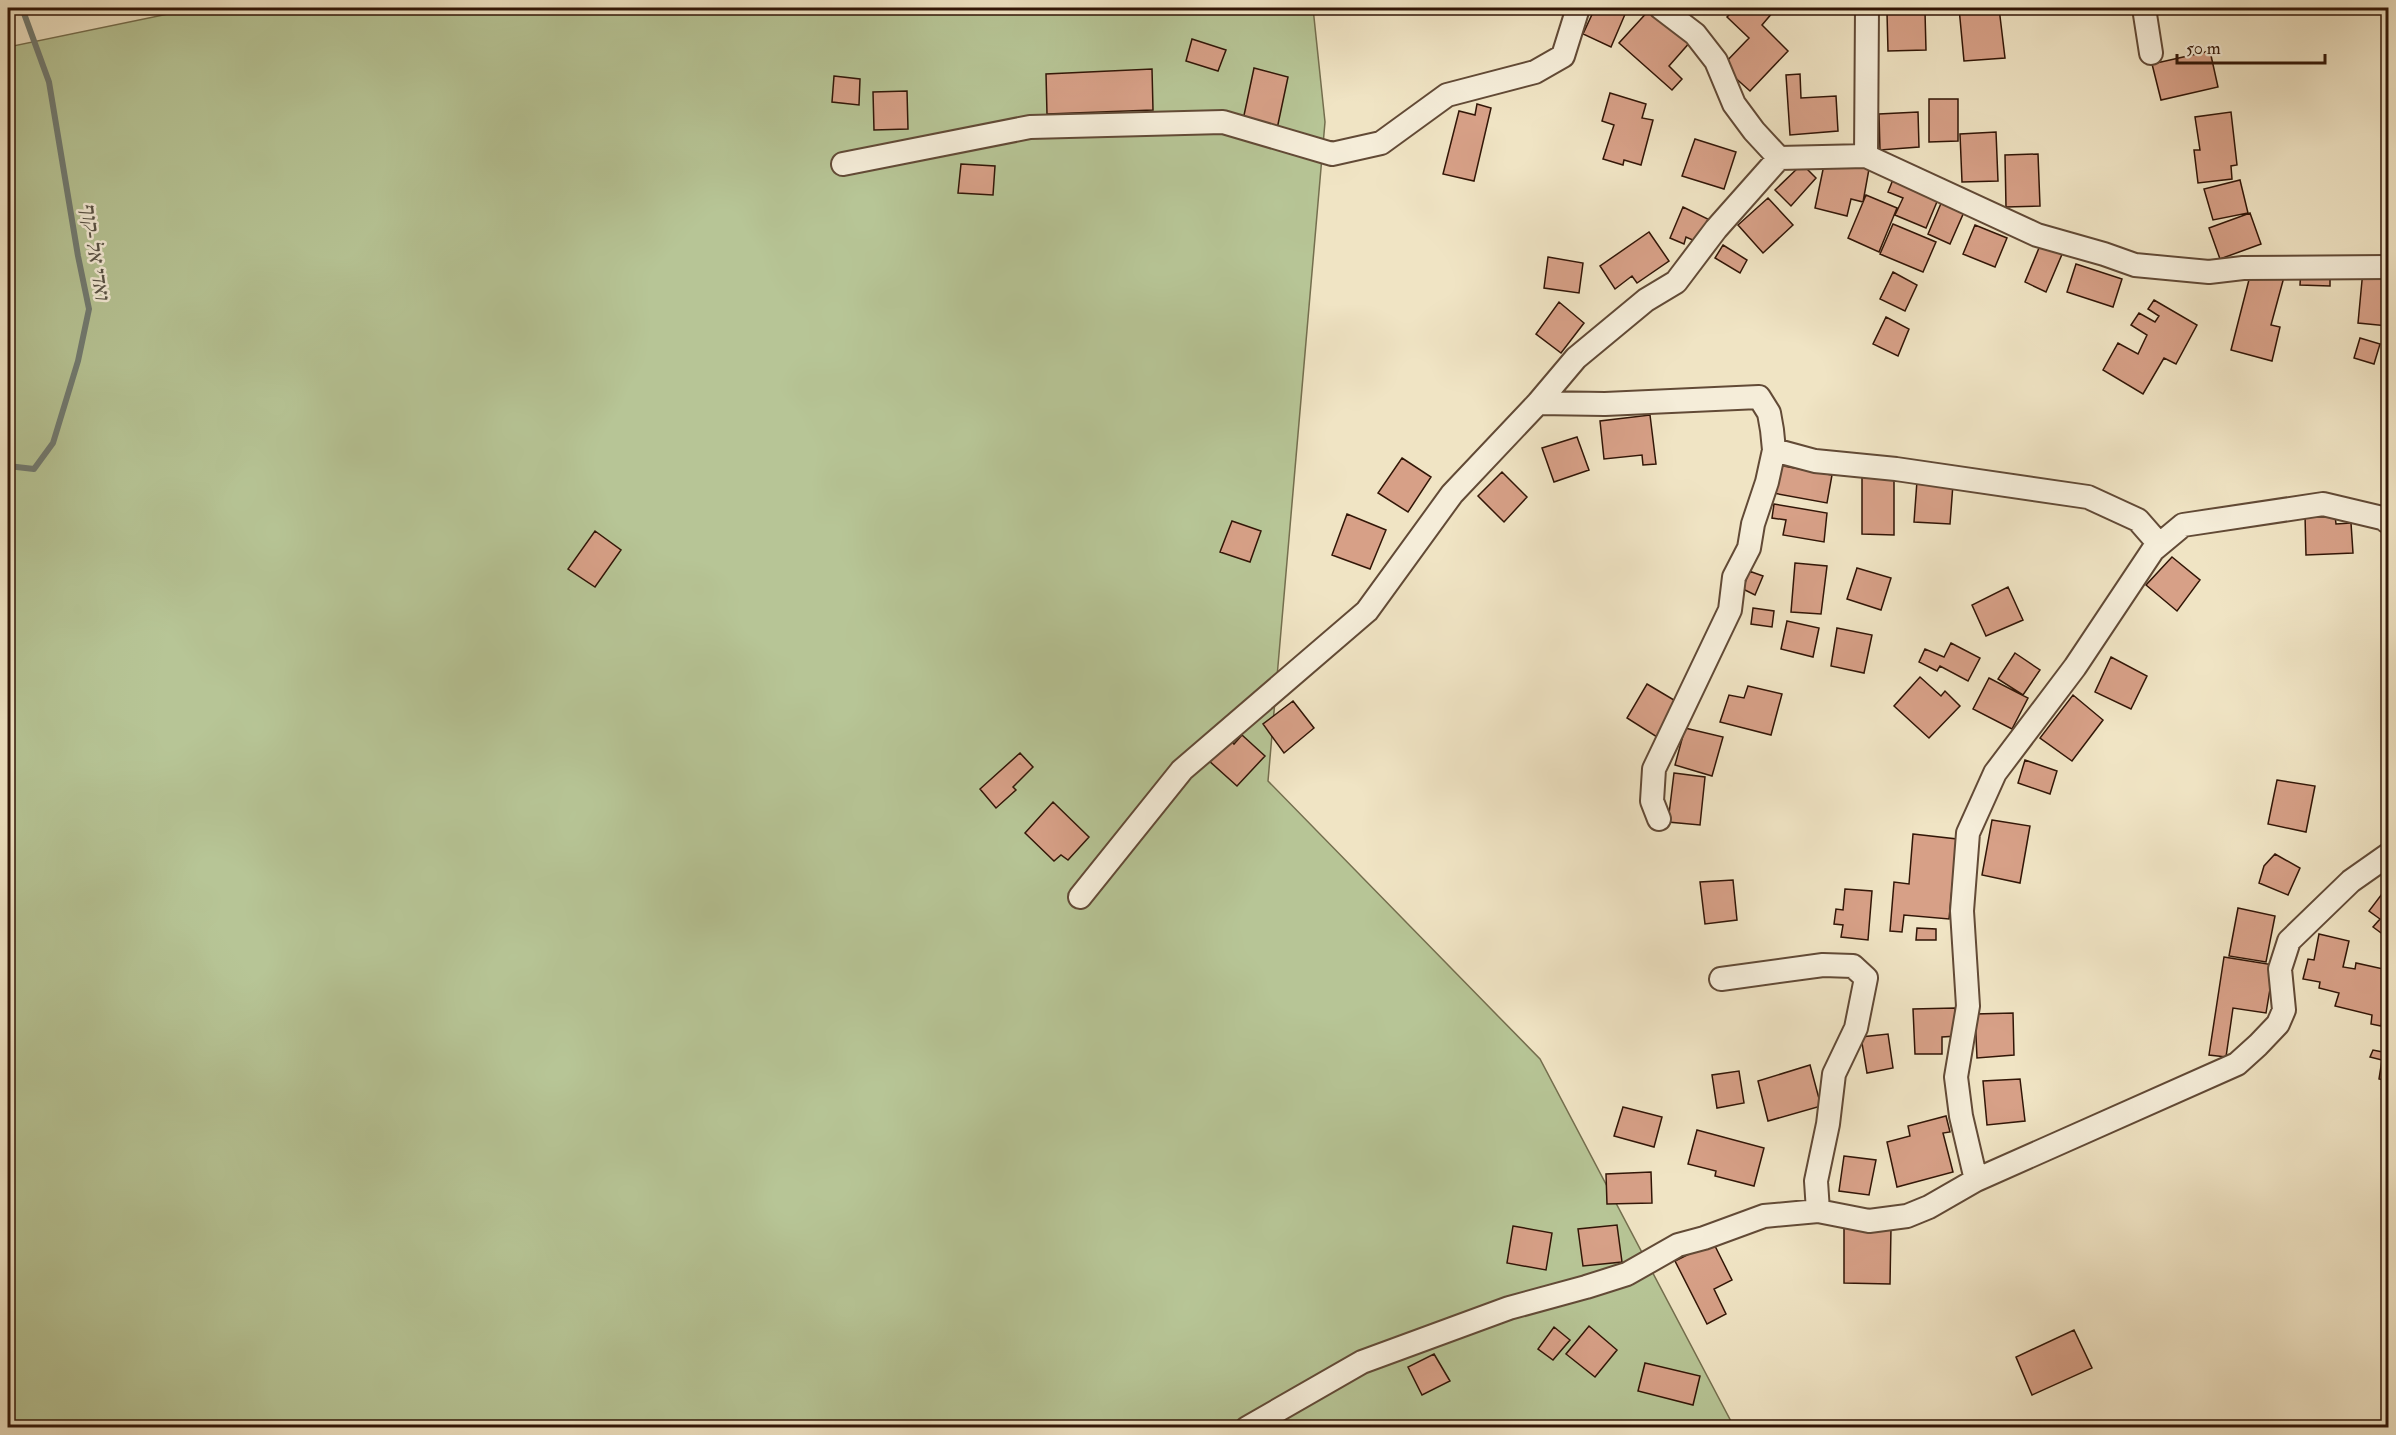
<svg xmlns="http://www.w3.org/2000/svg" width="2396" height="1435" viewBox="0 0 2396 1435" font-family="'IM FELL Double Pica','Frank Ruhl Libre',serif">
	<rect width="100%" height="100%" fill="#f0e4c4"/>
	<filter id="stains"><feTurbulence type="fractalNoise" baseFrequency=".00333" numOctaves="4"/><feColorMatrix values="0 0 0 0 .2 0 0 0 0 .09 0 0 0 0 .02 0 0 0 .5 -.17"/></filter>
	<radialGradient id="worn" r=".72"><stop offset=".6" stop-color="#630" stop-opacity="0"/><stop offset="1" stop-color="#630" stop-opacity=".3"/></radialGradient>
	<path fill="#b7c596" stroke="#746e4e" stroke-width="1.5" d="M197,8H1313L1325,122L1268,781L1540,1059L1734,1427H8V47Z"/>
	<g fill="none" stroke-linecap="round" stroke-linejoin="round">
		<path stroke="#717b72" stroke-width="6" d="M8,466L34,469L53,443L78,361L89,309L78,256L49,82L22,8"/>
	</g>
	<path fill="#d7a087" stroke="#321607" stroke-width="1.5" d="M1595,8H1616L1626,12L1611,47L1583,34Z
		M1651,8L1691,41L1669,66L1682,79L1672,90L1619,43Z
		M1736,8H1768L1773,12L1762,25L1788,51L1750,91L1722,66L1749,38L1727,17Z
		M1959,8H1999L2005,58L1964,61Z
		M1925,12L1926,50L1888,51L1887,13Z
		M1192,39L1226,50L1218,71L1186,61Z
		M2210,51L2218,87L2161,100L2152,64Z
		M1254,68L1288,77L1277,129L1243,120Z
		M1152,69L1153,110L1047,114L1046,74Z
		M1800,74L1801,98L1836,96L1838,131L1790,135L1786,75Z
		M834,76L860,79L859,105L832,102Z
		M907,91L908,129L874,130L873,92Z
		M1610,93L1646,104L1642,118L1653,120L1641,165L1624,160L1623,165L1603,159L1614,125L1602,121Z
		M1929,99H1958V141L1929,142Z
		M1477,104L1491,108L1474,181L1443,174L1459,111L1475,115Z
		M1918,112L1919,147L1880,150L1879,114Z
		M2231,112L2237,165L2231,166L2232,179L2198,183L2194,150H2200L2195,117Z
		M1996,132L1998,181L1962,182L1960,134Z
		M1695,139L1736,152L1724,189L1682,176Z
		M2038,154L2040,206L2006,207L2005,155Z
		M1825,160L1869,169L1863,202L1851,199L1847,216L1815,208Z
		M961,164L995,166L993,195L958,193Z
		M1802,164L1816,178L1791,206L1775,190Z
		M1894,177L1939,197L1926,228L1895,215L1903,198L1888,192Z
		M2240,180L2248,213L2213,220L2204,189Z
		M1866,195L1897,208L1879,252L1848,238Z
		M1768,198L1793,225L1763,253L1738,225Z
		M1942,201L1964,212L1950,244L1928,234Z
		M1683,207L1714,222L1704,245L1686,237L1684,244L1670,238Z
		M2250,213L2261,244L2220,259L2209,228Z
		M1893,224L1936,242L1923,272L1880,254Z
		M1975,225L2007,238L1995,267L1963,254Z
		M1649,232L1669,261L1637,283L1632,276L1615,289L1600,266Z
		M2041,243L2063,252L2046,292L2025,282Z
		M1723,245L1747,260L1740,273L1715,258Z
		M1548,257L1583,263L1579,293L1544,288Z
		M2076,264L2122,279L2113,307L2067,292Z
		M2252,268L2284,277L2271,325L2280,327L2272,361L2231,350Z
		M2301,268L2330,269V286L2300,285Z
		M2363,270L2388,272V326L2358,323Z
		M1893,272L1917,285L1905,311L1880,299Z
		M2154,300L2197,325L2176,364L2164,358L2143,394L2103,370L2118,343L2138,354L2147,335L2131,325L2139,313L2155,322L2159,316L2148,309Z
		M1559,302L1584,323L1561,353L1536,334Z
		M1886,317L1909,329L1898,356L1873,344Z
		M2360,338L2380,344L2374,364L2354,358Z
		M1650,415L1656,464L1643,465L1642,455L1604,459L1600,421Z
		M1577,437L1589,470L1554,482L1542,448Z
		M1402,458L1431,477L1408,512L1378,493Z
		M1778,465L1832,475L1827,503L1773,493Z
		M1502,472L1527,497L1504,522L1478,496Z
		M1862,474L1894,475V535L1862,534Z
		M1917,481L1953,484L1950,524L1914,522Z
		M1774,504L1827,513L1824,542L1783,535L1786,520L1772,518Z
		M1347,514L1386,530L1370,569L1332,555Z
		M2305,515H2335L2336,524L2351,523L2353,553L2306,555Z
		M1232,521L1261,531L1250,562L1220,552Z
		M595,531L621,550L595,587L568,569Z
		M2172,557L2200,580L2177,611L2146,585Z
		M1795,563L1827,566L1821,614L1791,612Z
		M1857,568L1891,578L1881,610L1847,599Z
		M1749,571L1763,576L1755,595L1743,589Z
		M2008,587L2023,620L1986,636L1972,605Z
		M1753,608L1774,611L1772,627L1751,624Z
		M1787,621L1819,628L1813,657L1781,649Z
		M1837,628L1872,635L1864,673L1831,666Z
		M1951,643L1980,658L1968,681L1940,666L1937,671L1919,662L1925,649L1944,657Z
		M2015,653L2040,670L2023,695L1998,679Z
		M2111,657L2147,676L2131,709L2095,692Z
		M1920,677L1941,696L1945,691L1960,706L1929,738L1894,706Z
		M1989,678L2028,698L2012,729L1973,709Z
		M1647,684L1679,703L1657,737L1627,718Z
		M1748,686L1782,694L1771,735L1720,722L1729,695L1744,698Z
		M2073,695L2103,720L2072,761L2040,738Z
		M1293,701L1314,728L1284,753L1263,724Z
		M1685,728L1723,737L1712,776L1675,765Z
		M1242,735L1265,756L1237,786L1208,760L1229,738L1234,744Z
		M1020,753L1033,767L1013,787L1016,790L996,808L980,789Z
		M2025,760L2057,771L2050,794L2018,783Z
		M1674,773L1705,777L1700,825L1668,822Z
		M2277,780L2315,786L2306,832L2268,824Z
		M1053,802L1089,837L1068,860L1061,855L1054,861L1025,833Z
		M1992,820L2030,826L2020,883L1982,875Z
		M1913,834L1957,839L1949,919L1904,915L1902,932L1890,931L1894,882L1909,884Z
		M2275,854L2300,868L2288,895L2259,883L2264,866Z
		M1733,880L1737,920L1705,924L1700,882Z
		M2388,886V938L2373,927L2380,919L2369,911Z
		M1845,889L1872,891L1868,940L1841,937L1843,925L1834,924L1836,909L1843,910Z
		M2238,908L2275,916L2266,962L2229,956Z
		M1917,928L1936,929V940H1916Z
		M2319,934L2349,941L2343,967L2355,969L2356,963L2388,970V996L2381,1026L2371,1024L2372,1015L2335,1006L2339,993L2319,988L2320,982L2303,979L2308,959L2314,960Z
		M2224,957L2274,965L2266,1013L2233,1008L2226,1057L2209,1055Z
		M1955,1008L1957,1036L1942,1037V1054H1915L1913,1009Z
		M2013,1013L2014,1055L1977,1058L1975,1014Z
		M1888,1034L1893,1068L1867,1073L1861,1037Z
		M2384,1038L2388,1039V1081L2379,1079L2382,1060L2370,1057L2373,1050L2383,1052Z
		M1810,1065L1821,1106L1768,1121L1758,1081Z
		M1739,1071L1744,1103L1717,1108L1712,1075Z
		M2020,1079L2025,1121L1987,1125L1983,1081Z
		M1623,1107L1662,1117L1654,1147L1614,1136Z
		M1946,1116L1950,1132L1943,1133L1953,1172L1897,1187L1887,1142L1910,1136L1908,1126Z
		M1697,1130L1764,1148L1754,1186L1715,1176L1716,1171L1688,1164Z
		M1844,1156L1876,1160L1869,1195L1839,1191Z
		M1651,1172L1652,1203L1607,1204L1606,1174Z
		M1617,1225L1622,1262L1583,1266L1578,1229Z
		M1513,1226L1552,1233L1546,1270L1507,1263Z
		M1844,1227L1891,1228L1890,1284L1844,1283Z
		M1713,1242L1732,1280L1714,1289L1726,1314L1707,1324L1675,1261Z
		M1589,1326L1617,1350L1595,1377L1566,1354Z
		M1554,1327L1570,1340L1553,1360L1538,1349Z
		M2074,1330L2092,1368L2032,1395L2016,1357Z
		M1434,1354L1450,1381L1422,1395L1408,1367Z
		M1645,1363L1700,1376L1693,1405L1638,1391Z"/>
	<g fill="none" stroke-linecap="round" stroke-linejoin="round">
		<g stroke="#624a36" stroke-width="26">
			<path id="minor" d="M1661,8L1695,34L1716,61L1734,104L1754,131L1779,158L1866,156L2037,235L2104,254L2135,265L2209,272L2243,268L2388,267
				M2144,8L2151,53
				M1866,156L1867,8
				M843,164L1030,127L1223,122L1332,154L1381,143L1447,95L1535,72L1563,56L1578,8
				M1538,403L1605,404L1759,397L1769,413L1772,430L1774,450L1767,482L1753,524L1749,548L1734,577L1730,610L1654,769L1652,801L1659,819
				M1774,450L1815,461L1896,469L2088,497L2138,520L2159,544
				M1080,897L1182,770L1367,611L1452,494L1538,403L1576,358L1646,300L1676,282L1716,229L1779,158
				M1976,1180L1961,1116L1956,1077L1968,1006L1962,911L1968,833L1995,773L2075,667L2153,550L2183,525L2323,504L2382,518L2388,522
				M1818,1211L1869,1221L1907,1216L1929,1207L1976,1180L2237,1064L2258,1045L2278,1024L2284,1010L2280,969L2289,941L2351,881L2388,855
				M1247,1428L1362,1362L1509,1308L1586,1287L1627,1274L1678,1245L1704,1238L1764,1216L1818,1211L1816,1181L1828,1124L1834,1074L1856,1028L1866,978L1853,966L1823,965L1721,979"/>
		</g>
		<use href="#minor" stroke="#f5edd9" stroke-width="22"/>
	</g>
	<g text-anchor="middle" stroke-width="5" stroke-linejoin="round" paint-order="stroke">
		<g font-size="22" font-style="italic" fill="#575145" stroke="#f5edd9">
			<text transform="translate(96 251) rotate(81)" y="8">ואדי אל-קוף</text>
		</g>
	</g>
	<rect width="2396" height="1435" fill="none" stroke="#f0e4c4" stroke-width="30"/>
	<rect x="9" y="9" width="2378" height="1417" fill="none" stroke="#321607" stroke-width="3"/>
	<rect x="15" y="15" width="2366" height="1405" fill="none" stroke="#321607" stroke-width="1.5"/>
	<path d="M2177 54v9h148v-9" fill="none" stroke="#321607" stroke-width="3"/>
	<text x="2186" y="54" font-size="18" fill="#321607" stroke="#f5edd9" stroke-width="4.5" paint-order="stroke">50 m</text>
	<rect width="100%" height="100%" filter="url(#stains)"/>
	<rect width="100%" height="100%" fill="url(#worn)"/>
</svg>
